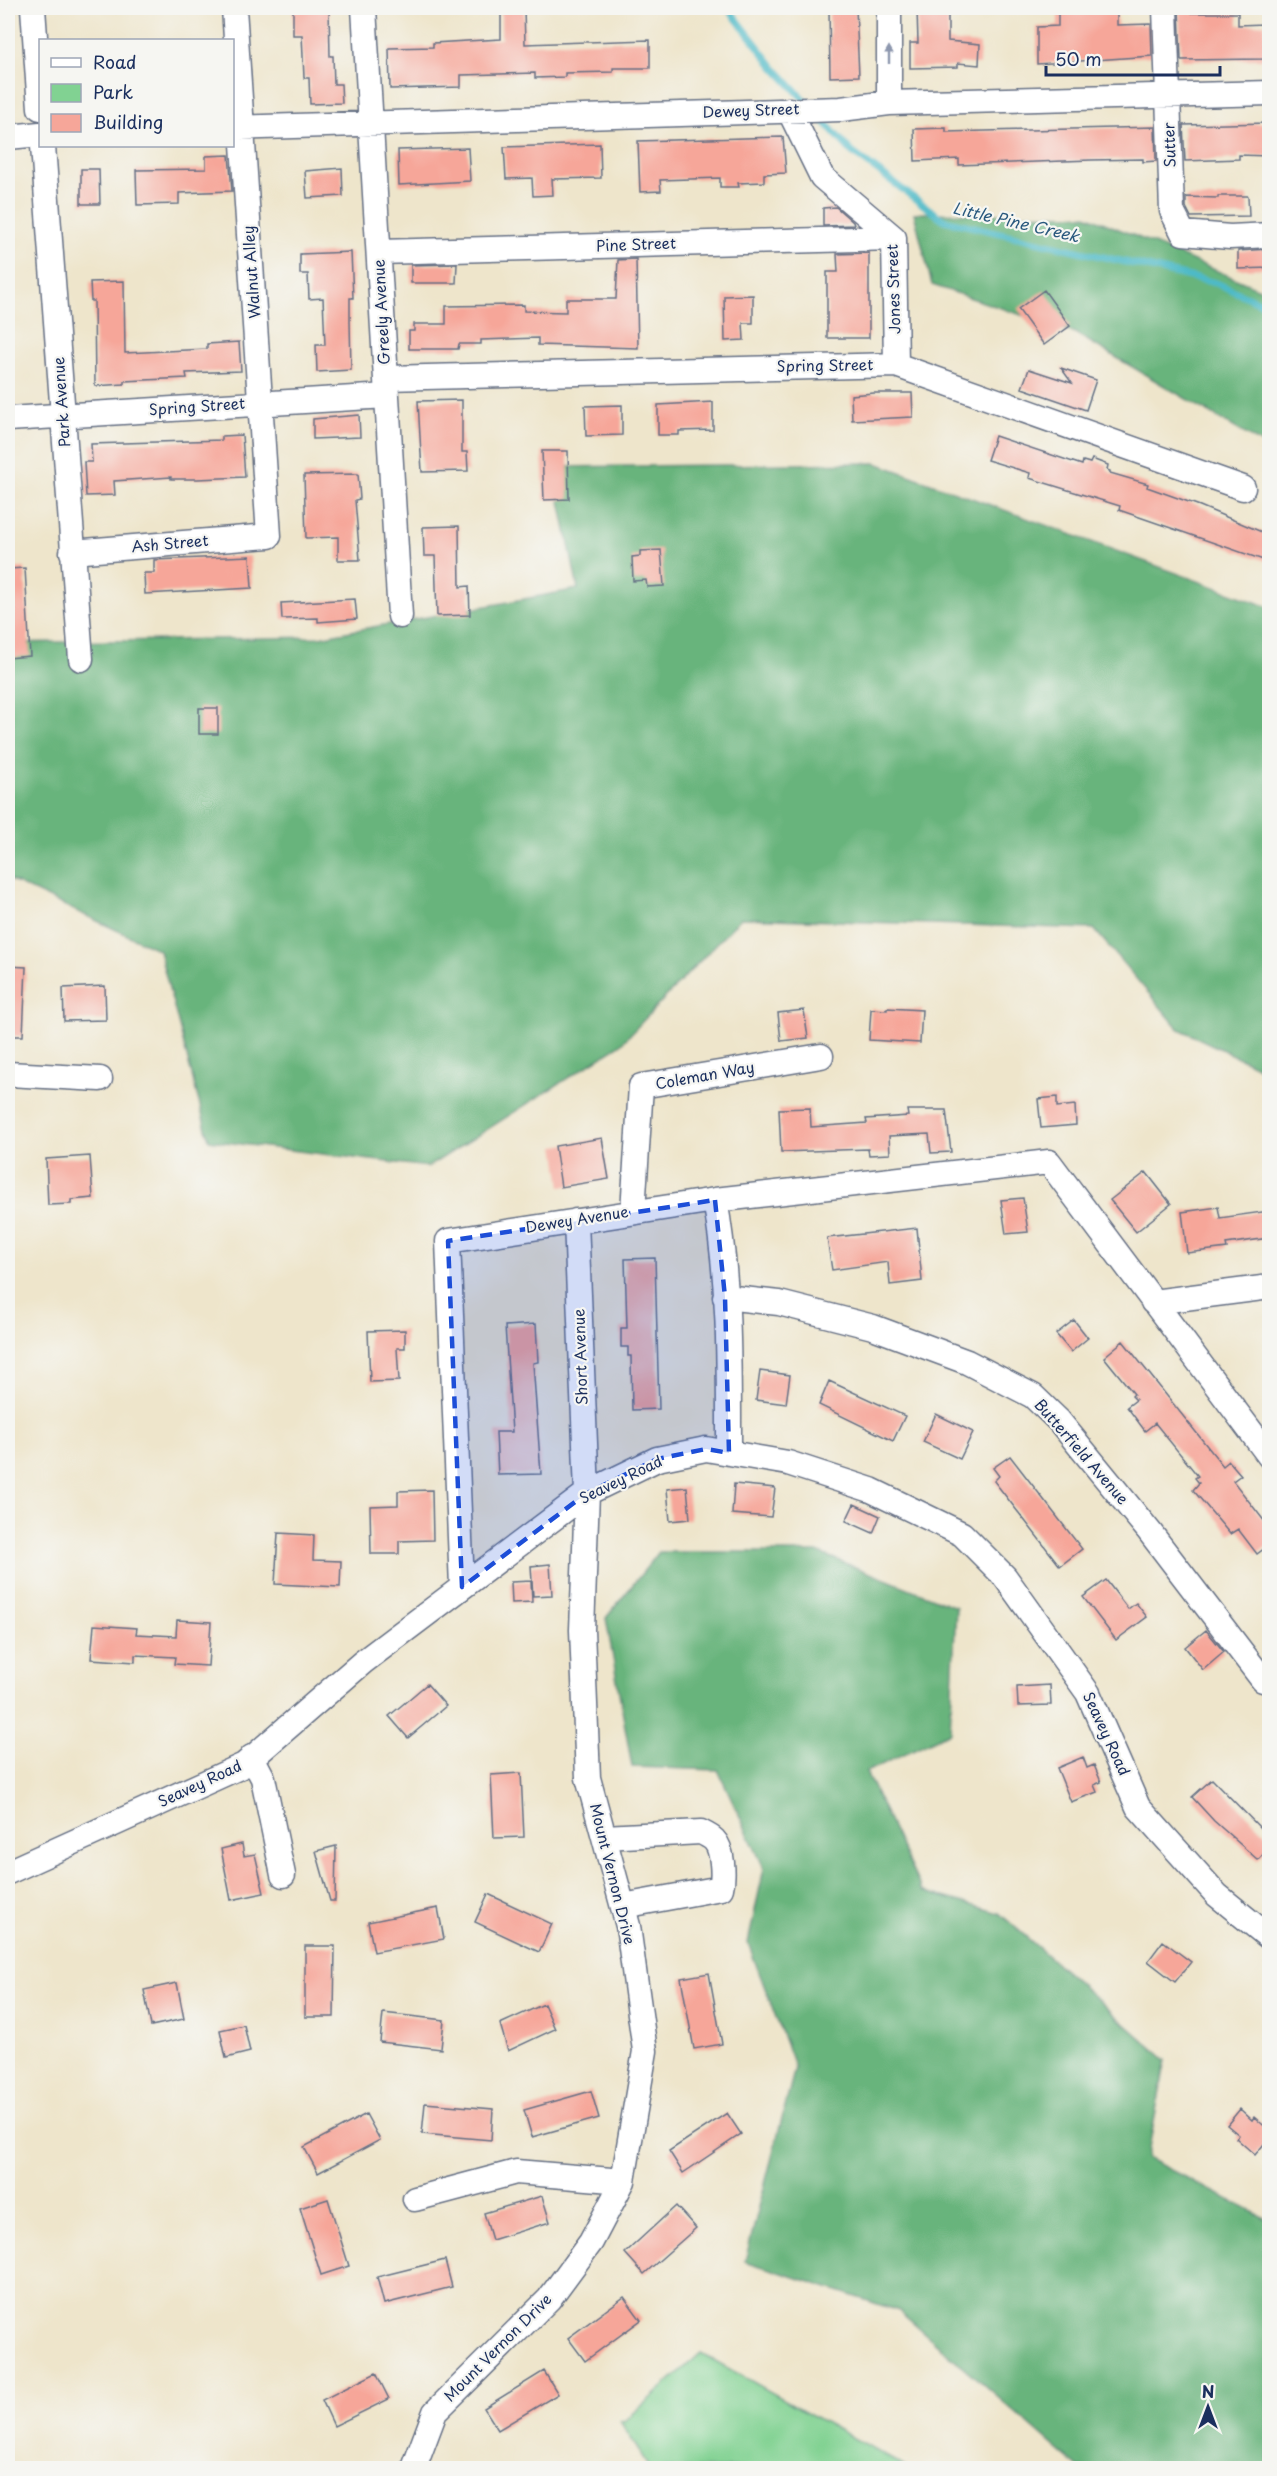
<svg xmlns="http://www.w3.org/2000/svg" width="1277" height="2476" viewBox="0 0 1277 2476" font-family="'Playpen Sans',sans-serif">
	<rect width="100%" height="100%" fill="#f6f6f2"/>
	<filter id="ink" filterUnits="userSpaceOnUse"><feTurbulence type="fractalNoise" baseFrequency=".0167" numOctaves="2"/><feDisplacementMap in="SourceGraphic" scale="12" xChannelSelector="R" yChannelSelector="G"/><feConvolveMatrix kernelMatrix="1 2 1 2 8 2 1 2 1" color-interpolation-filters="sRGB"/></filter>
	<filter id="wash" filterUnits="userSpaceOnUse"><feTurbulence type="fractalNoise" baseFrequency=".008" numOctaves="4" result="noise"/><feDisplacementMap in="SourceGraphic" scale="24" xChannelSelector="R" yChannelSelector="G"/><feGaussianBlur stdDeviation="1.35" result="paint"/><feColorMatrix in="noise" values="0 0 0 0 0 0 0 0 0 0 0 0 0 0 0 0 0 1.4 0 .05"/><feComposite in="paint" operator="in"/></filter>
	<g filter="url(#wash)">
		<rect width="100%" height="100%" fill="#eee5cb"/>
		<path fill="#81d292" stroke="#4e8078" stroke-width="1.5" d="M701,2353L907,2468H644L649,2467L620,2421L626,2420Z"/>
		<path fill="#68b47c" stroke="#42726d" stroke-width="1.5" d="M914,213L1086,215L1269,293V448L1075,333L932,285Z
			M876,463L1269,607V1072L1179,1029L1094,929L741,918L620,1045L428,1167L209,1140L159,950L8,879V643L319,637L578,589L553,467Z
			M659,1552H817L956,1607L950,1732L866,1772L922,1891L999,1913L1166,2060L1147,2158L1269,2220V2468H1079L899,2311L745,2261L795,2068L748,1943L764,1868L718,1770L632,1767L606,1618Z"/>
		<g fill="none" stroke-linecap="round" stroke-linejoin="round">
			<path stroke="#4dbac7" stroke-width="7" d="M728,8L774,67L808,104
				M818,115L852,152L944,220L1216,283L1270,307"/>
		</g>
		<g id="blocks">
			<path fill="#f6a699" d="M293,8H329L330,56H333L334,84H341L342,103L310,104L309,78H304L302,35H293Z
				M501,8H524L525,44L650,40V68H613V72L565,73V77L535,78V73L461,75V87L390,89L389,48L433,47V43L501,39Z
				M829,8H856L859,76L830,77Z
				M948,8V41L980,44L979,65L958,63V67L910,68V43H918L917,9Z
				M1179,8H1190L1191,13H1238V25L1265,24V59L1181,60Z
				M1117,12V25L1151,24L1152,56L1037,64V27L1058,26V13Z
				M1269,123V156L1239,155V159L1185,161L1183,125Z
				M1155,127L1156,161L1143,162V159L1091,160L959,165V159L915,161L914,129L946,128V132Z
				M783,137L786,173L764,174V182L738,183L739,187H720V178L660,180L661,191L640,192L638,141Z
				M600,144L601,178L552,179L553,195L533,196L532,178L506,179L504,147Z
				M468,148L470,181L399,185L398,150Z
				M229,155L232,191L179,193V204L137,205L136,170L206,169V156Z
				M342,168L343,196L307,198L305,171Z
				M81,169H99L100,204H81Z
				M1218,196H1248L1249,216L1191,217L1186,207V197L1218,198Z
				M836,207L853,222L854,225L823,226V208Z
				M1269,249V268L1238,269V251Z
				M351,252L353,298H350V321L351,370L317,372L316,345H325L323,298L309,299L308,274H300V254Z
				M869,253V338H827V272H838L837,254Z
				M636,259L638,348L538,345V338L481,340V344H459L458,349H409V331H414V324H446V306L524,305V311L566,312V299H616L618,260Z
				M457,264L456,283H411V265Z
				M124,281L125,353L207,349V344L239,342L241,371L186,373L187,378L124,381V384L95,386L94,301H91L90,282Z
				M1044,290L1070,326L1044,345L1018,309Z
				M753,295V323H743L744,340L725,341L724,296Z
				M1061,368L1096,380L1086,410L1022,388L1029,369L1072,383Z
				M874,393H912L913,417L852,420L851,395Z
				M462,400V452H467L468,471L422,472L418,401Z
				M713,402V430L679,431V435H658V405Z
				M622,405V435L586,436L585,406Z
				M359,415L360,437L313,439V419Z
				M242,435L245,477L197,479H171V477L114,481L115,495L86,496L84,462H92L91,444L222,440V436Z
				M995,436L1082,465L1083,461L1090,463L1092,459L1108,465L1107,470L1110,471V473L1148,484L1147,487L1200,506L1269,535V562L1119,510L1120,506L1029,478L1030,473L987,460Z
				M542,451H568L569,499L544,500Z
				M358,474L360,499L355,500L360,560H338V537L306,538L304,475Z
				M459,526L460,587L469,586L470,615L437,616L435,556H424L423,527Z
				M661,550L664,586L647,587L646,580L633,581L632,557L640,556V551Z
				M250,556L252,588L145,594L144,573H154V560Z
				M25,568L30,656L8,658V569Z
				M355,599L357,619L318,622V618L282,619L281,603Z
				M199,708H218V734H199Z
				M8,966L26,967L23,1036H8Z
				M105,986L106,1020L64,1021L63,988Z
				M887,1008L922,1010L920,1043L869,1040L871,1009L887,1010Z
				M804,1010L808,1038L781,1041L778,1013Z
				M1057,1097V1107L1075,1105L1076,1125L1041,1128L1038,1099Z
				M810,1108L811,1127L867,1123L866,1119L908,1116L907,1110H946L951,1152L931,1153L929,1134L889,1136L890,1154L869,1155L868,1149L781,1152L779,1109Z
				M602,1138L609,1179L561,1187L555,1146Z
				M90,1156L93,1198L71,1200V1204L48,1205L46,1159Z
				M1146,1172L1171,1204L1136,1232L1110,1200Z
				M1023,1198L1028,1232L1006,1234L1001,1200Z
				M1218,1207L1220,1218L1269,1211V1238L1226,1244L1227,1248L1187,1253L1182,1212Z
				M917,1228L922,1281L890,1285L888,1262L832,1270L827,1238Z
				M655,1258L659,1409L632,1410L631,1356H628V1347H621V1328H627L625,1259Z
				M1074,1320L1088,1338L1071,1352L1056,1334Z
				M536,1324L538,1362L533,1363L541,1474L498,1475L496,1432H512L505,1326Z
				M405,1330V1348H397L399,1381L370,1382L368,1331Z
				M1123,1341L1223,1466L1229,1461L1241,1475L1233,1481L1269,1527V1545L1257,1554L1238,1529L1230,1534L1193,1490L1199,1483L1195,1478L1198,1476L1155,1423L1145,1431L1127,1407L1136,1400L1132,1396L1134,1394L1104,1357Z
				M760,1371L790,1375L786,1404L756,1400Z
				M829,1381L905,1416L893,1441L819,1405Z
				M936,1414L973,1432L960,1459L923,1442Z
				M1010,1456L1082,1549L1060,1566L994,1481L999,1476L993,1468Z
				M734,1484L775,1488L771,1517L732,1514Z
				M687,1487L690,1519L670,1521L667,1489Z
				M432,1490L433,1540L399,1541V1554H371L370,1506L398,1505V1491Z
				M854,1504L880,1516L873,1533L846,1521Z
				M278,1533L314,1535L313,1560L341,1561L340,1587L275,1584Z
				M550,1564L552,1595L533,1596L531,1566Z
				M1106,1580L1128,1609L1136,1603L1147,1617L1116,1640L1083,1597Z
				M531,1581L532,1602L512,1603L511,1582Z
				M177,1620L211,1622L208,1666L174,1664L175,1657L135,1655V1662L91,1659L94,1625L137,1628L136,1634L176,1636Z
				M1206,1630L1224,1652L1203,1670L1185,1647Z
				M427,1684L446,1706L408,1738L389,1716Z
				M1050,1685L1051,1705L1018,1706L1017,1687Z
				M1083,1757L1087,1768L1094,1765L1101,1782L1094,1785L1097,1792L1071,1802L1057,1768Z
				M521,1773L524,1837L494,1838L491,1775Z
				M1212,1779L1269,1837V1848L1258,1860L1214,1821L1192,1797Z
				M242,1844L244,1856L255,1854L264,1893L231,1900L221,1849Z
				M336,1846L335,1901H330L316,1851Z
				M488,1894L552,1924L539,1952L475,1922Z
				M438,1908L444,1939L374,1952L368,1922Z
				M1163,1941L1191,1962L1175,1982L1148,1961Z
				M305,1946H335L334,2017H305Z
				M709,1973L722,2044L694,2049L681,1978Z
				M177,1983L184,2019L151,2026L144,1990Z
				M544,2004L555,2029L508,2051L500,2024Z
				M383,2013L444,2020L441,2049L380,2042Z
				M244,2025L250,2052L226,2058L220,2030Z
				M591,2091L599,2118L532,2137L524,2110Z
				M425,2103L493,2109L491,2140L422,2134Z
				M1240,2109L1252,2120L1254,2117L1269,2130V2138L1255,2155L1236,2138L1239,2135L1227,2125Z
				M727,2113L741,2134L683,2173L669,2151Z
				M366,2114L380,2140L318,2173L304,2147Z
				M542,2196L550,2222L492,2240L484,2213Z
				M328,2199L349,2266L321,2275L300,2208Z
				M676,2206L696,2228L644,2274L625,2253Z
				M445,2260L452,2287L384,2304L377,2277Z
				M624,2297L641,2320L585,2361L568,2338Z
				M544,2371L558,2394L498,2430L484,2408Z
				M376,2373L389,2399L334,2426L322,2400Z"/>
		</g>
	</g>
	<g filter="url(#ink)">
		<use href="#blocks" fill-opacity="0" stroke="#656f84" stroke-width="1.5"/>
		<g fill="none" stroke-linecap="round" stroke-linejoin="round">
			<g stroke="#656f84" stroke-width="27">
				<path id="minor" d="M33,8L40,108
					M364,8L400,616
					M1165,8L1172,211L1183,233L1230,237L1270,235
					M889,103V8
					M789,110L822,177L894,238L896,365
					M232,128L841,109L889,103L1270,93
					M8,137L40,134
					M43,146L81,659
					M379,252L894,238
					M386,378L896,365L1243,488
					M8,419L387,396
					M72,552L269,536L234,8
					M8,1074L100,1079
					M715,1200C730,1282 729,1369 729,1453
					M633,1211L641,1086L821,1056
					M725,1297L779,1303L873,1327L967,1362L1033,1396L1059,1421L1149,1531L1263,1680
					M1153,1302L1270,1287
					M462,1587L448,1241L715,1200L1049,1162L1270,1457
					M252,1757L263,1778L283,1875
					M604,1837L701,1832C705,1834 711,1837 714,1840C723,1849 724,1876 721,1888L623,1906
					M8,1872L244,1765L363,1662L587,1493L657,1459L706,1449L788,1463L871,1490L962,1534L1005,1577L1088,1693L1138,1807L1217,1895L1270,1938
					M415,2199L516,2172L623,2181
					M414,2468L435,2412L549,2299L591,2242L623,2181L645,2051L628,1926L588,1778L582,1630L587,1493L576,1221"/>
			</g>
			<use href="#minor" stroke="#fff" stroke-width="24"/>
		</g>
		<defs><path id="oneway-solid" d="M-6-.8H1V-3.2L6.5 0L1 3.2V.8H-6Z" transform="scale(1.5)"/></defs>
		<use fill="#8d97ae" href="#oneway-solid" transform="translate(889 55) rotate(-90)"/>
	</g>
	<path fill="#1d4ed8" fill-opacity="0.2" stroke="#1d4ed8" stroke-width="4.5" stroke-dasharray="12 8" stroke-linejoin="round" d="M715,1200L725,1297L729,1453L706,1449L657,1459L587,1493L462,1587L448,1241Z"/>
	<g text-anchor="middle" stroke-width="4.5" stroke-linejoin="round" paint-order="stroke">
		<g font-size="15" fill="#1b2f5e" stroke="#f6f6f2">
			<text transform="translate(751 111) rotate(-2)" y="5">Dewey Street</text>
			<text transform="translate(1170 145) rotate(-92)" y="5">Sutter</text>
			<text transform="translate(636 245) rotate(-2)" y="5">Pine Street</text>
			<text transform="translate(252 272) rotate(-94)" y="5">Walnut Alley</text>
			<text transform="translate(894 289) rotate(-92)" y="5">Jones Street</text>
			<text transform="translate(382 312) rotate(-93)" y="5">Greely Avenue</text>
			<text transform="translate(825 366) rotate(-1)" y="5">Spring Street</text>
			<text transform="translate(62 402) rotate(-94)" y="5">Park Avenue</text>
			<text transform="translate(197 407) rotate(-4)" y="5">Spring Street</text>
			<text transform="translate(170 544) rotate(-5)" y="5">Ash Street</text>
			<text transform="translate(705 1076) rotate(-10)" y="5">Coleman Way</text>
			<text transform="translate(577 1220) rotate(-9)" y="5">Dewey Avenue</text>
			<text transform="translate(581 1357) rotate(-92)" y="5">Short Avenue</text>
			<text transform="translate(1081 1452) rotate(49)" y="5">Butterfield Avenue</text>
			<text transform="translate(621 1480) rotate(-26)" y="5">Seavey Road</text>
			<text transform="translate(1106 1734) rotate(65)" y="5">Seavey Road</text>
			<text transform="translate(200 1784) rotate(-25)" y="5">Seavey Road</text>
			<text transform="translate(612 1874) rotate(76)" y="5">Mount Vernon Drive</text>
			<text transform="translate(498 2348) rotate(-45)" y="5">Mount Vernon Drive</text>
		</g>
		<g font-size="16" font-style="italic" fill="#2a597e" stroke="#f6f6f2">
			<text transform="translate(1016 222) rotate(13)" y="6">Little Pine Creek</text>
		</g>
	</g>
	<rect width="1277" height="2476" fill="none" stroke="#f6f6f2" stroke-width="30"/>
	<rect x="39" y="39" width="195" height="108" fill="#f6f6f2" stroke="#9ea6b7" stroke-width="1.5"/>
	<rect x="51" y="58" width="30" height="9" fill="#ffffff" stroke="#9ea6b7" stroke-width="1.5"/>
	<text x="93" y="69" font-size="18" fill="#1b2f5e">Road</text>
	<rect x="51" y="84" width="30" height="18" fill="#81d292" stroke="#9ea6b7" stroke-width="1.5"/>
	<text x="93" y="99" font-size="18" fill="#1b2f5e">Park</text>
	<rect x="51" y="114" width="30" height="18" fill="#f6a699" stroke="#9ea6b7" stroke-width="1.5"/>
	<text x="93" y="129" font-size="18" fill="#1b2f5e">Building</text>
	<g transform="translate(1208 2407)" stroke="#f6f6f2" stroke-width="4.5" paint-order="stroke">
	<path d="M0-4.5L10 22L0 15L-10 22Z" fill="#1b2f5e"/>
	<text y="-9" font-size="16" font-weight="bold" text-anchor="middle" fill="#1b2f5e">N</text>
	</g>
	<path d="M1046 66v9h174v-9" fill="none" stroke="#1b2f5e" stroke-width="3"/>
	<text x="1055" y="66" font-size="18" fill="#1b2f5e" stroke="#f6f6f2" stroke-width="4.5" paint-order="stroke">50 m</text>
</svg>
